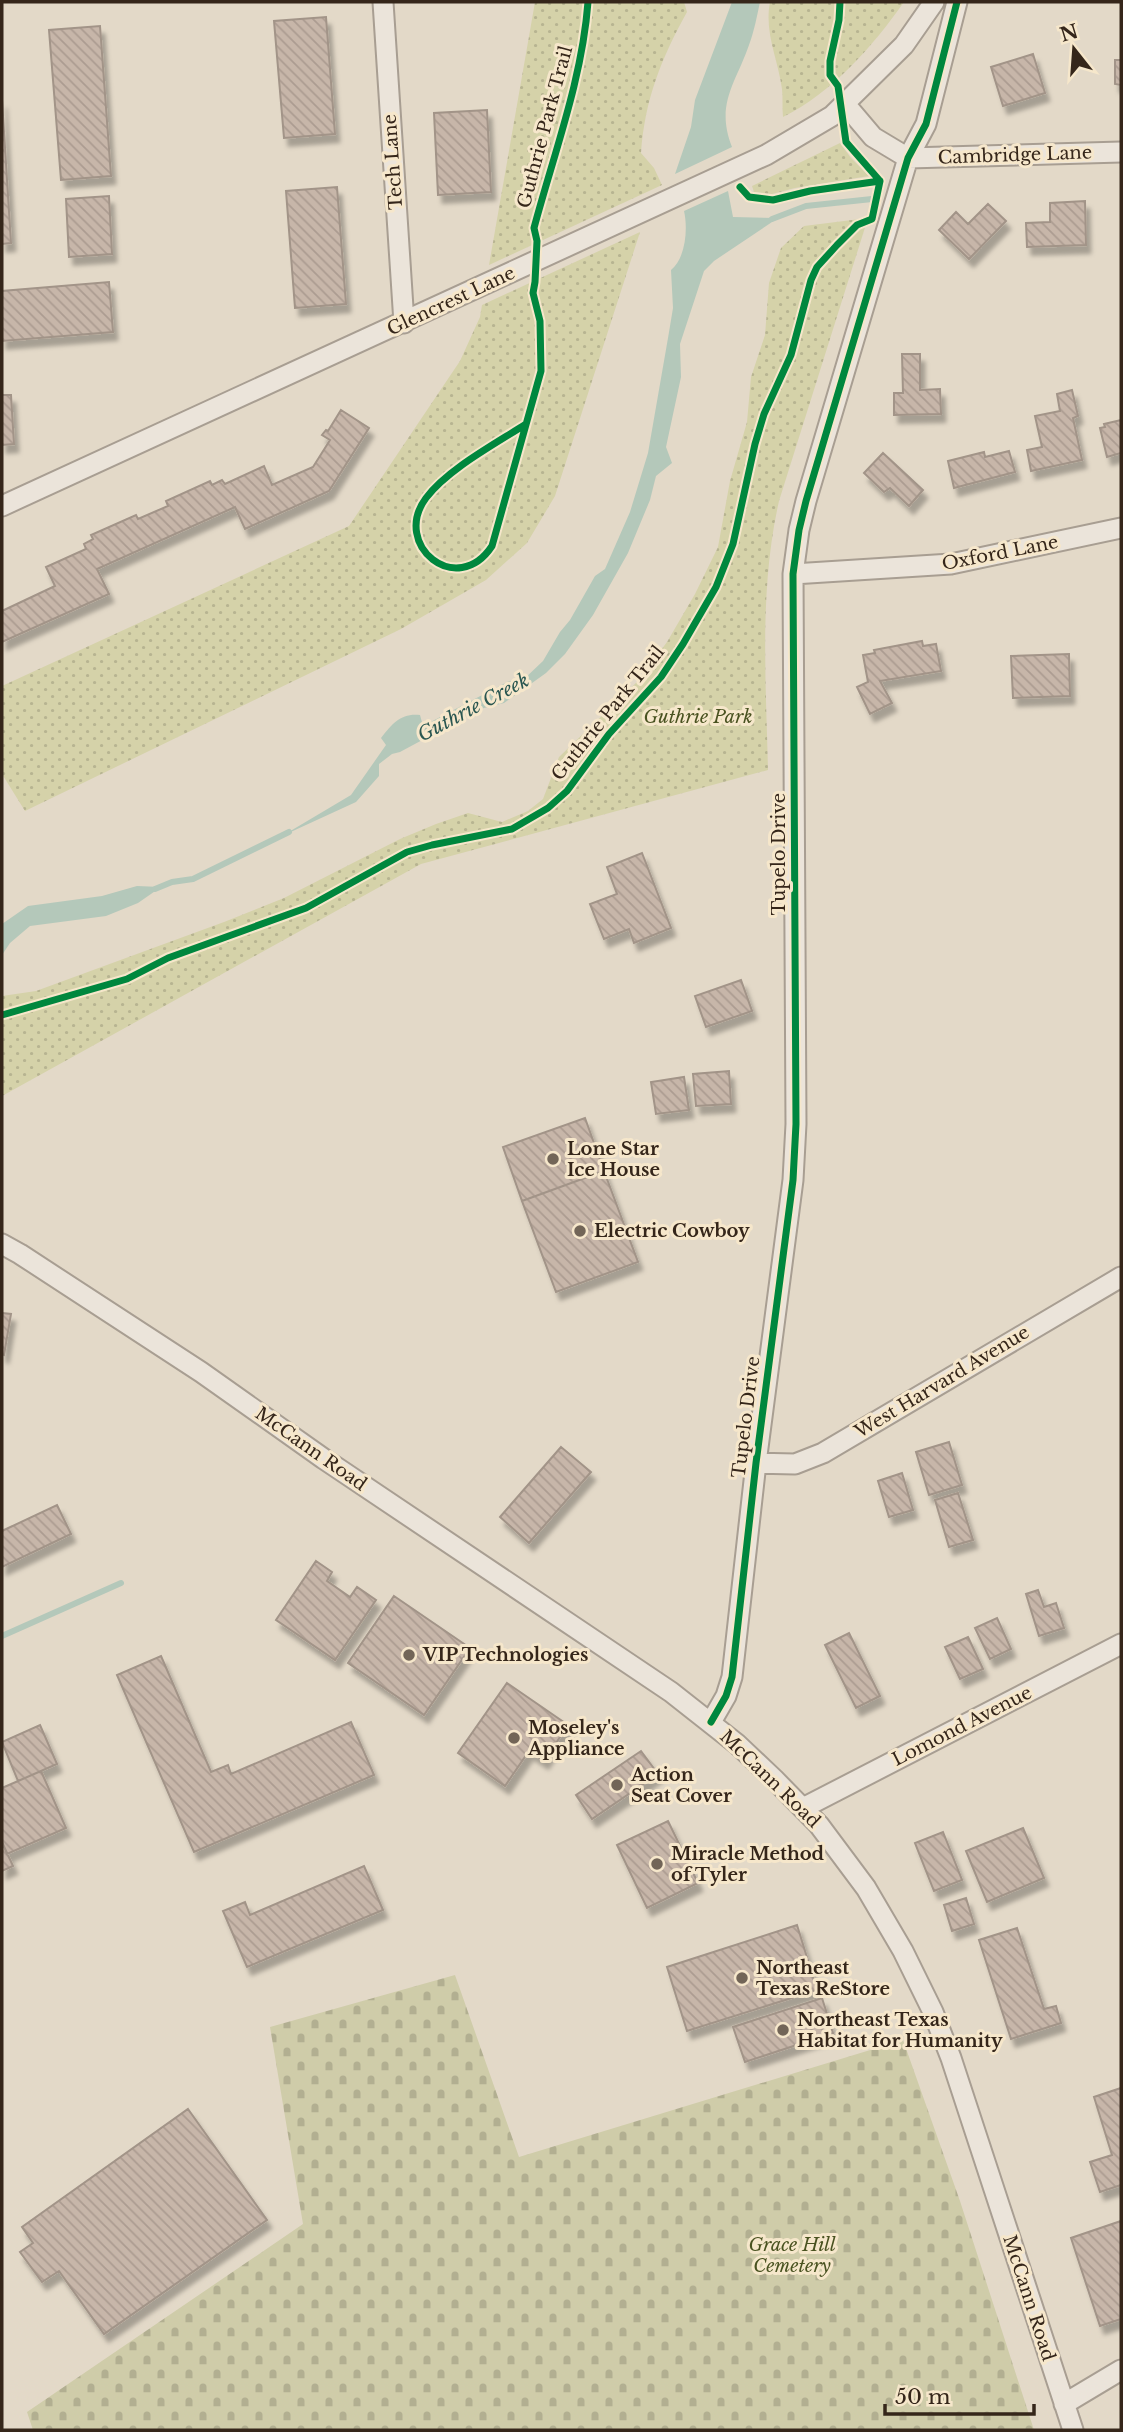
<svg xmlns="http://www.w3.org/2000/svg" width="1123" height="2432" viewBox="0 0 1123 2432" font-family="'Libre Baskerville',serif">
	<defs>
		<pattern id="cemetery-stones" width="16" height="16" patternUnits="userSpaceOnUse" patternTransform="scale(1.75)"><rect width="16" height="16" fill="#cfcca9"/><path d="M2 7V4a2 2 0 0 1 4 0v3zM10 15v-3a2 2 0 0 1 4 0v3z" fill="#b2af91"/></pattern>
		<pattern id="park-dots" width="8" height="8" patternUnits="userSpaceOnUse" patternTransform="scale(1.75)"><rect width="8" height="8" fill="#d5d2a9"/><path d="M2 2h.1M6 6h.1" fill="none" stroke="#b7b491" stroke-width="1.8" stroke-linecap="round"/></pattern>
		<pattern id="building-back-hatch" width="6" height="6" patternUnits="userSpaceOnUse" patternTransform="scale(1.75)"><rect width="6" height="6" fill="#c7b6a9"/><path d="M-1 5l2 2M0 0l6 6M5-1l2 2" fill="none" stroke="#ac9c91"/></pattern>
		<filter id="shadow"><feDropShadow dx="4.5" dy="8" stdDeviation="2" flood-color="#0004"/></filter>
	</defs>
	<rect width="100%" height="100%" fill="#e3d9c8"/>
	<path fill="url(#cemetery-stones)" d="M455,1975L519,2157L903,2040L960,2201L1034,2430H33L27,2412L303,2224L270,2027Z"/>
	<path fill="url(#park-dots)" d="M535,2H684L687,12C661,59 645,99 641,153L654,168L662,185L489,265Z
		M770,2H904C873,46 832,93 783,117C782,108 783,98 782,89C778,59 764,33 770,2Z
		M840,143L851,158L869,176L795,188L772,194L754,192L752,186Z
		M868,218L779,501C759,589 766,680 768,770L421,864L2,1096V996L36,991L224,922L284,898L400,839L436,824L468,813L502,822L528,811L543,799L559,757L638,681L667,642L695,594L718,547L730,481L747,422L751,377L765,335L769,283L781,248L804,226Z
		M640,232L555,496L527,543L486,580L401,629L25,811L2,774V686L349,526L460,361L480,317L482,305Z"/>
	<path fill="#b4c8ba" d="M732,2H760C757,16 754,32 749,45C736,83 715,104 732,147L675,174L691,127L695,100Z
		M728,191L733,217L778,218L714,261L704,271L680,344L681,377L666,447L672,463L656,476L650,500L628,553L593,615L565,654L546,673L504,703L480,709L400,752L392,754L379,764V776L356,802L282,836L351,795L386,745L381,738C393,723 401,713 420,715L423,726L509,681L523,680L543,661L560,632L570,620L595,576L605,569L630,512L648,453L668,338L673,308L671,270C686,258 688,228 684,211Z
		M137,886L161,887L138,903L106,916L30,926L10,943L2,955V924L28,906L102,896Z"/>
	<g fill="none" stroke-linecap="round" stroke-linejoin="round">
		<path stroke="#b4c8ba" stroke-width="6" d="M772,219L806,206L872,199
			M155,889L172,882L193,879L289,832
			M2,1636L121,1583"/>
	</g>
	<path fill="url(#building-back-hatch)" stroke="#a29488" stroke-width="2" filter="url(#shadow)" d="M326,17L335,134L284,138L274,21Z
		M100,26L111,176L61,180L49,30Z
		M1033,54L1045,93L1003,106L991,67Z
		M1115,60H1121V105V85L1115,84Z
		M2,100L11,243L2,244Z
		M487,110L491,192L438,195L434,113Z
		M337,187L346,304L295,308L286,191Z
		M109,196L112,254L69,257L66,199Z
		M1085,201L1086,245L1027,247L1026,223L1050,222V203Z
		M988,204L1006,221L969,259L939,230L956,212L968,224Z
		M109,282L113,332L2,341V291Z
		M902,354H920V390L940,389L941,414L894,415V393H903Z
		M1072,390L1078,416L1073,418L1082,460L1031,471L1027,450L1042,447L1035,416L1060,411L1057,394Z
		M2,395H11L14,444L2,445Z
		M341,410L369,428L329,491L245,529L235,507L97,569L109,594L2,642V611L55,586L46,567L86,549L84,544L93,539L91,535L136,515L138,519L168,506L166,501L210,481L212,485L222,480L225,484L264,466L272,485L313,467L330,440L322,435L326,430L328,431Z
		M1121,420V453L1107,457L1100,428L1105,427L1104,424Z
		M1009,451L1015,472L954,488L948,461L984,452L985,457Z
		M883,453L923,490L909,506L890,488L884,492L864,473Z
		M922,641L923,646L936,644L941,671L880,681L892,703L870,714L857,687L868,682L863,655L875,653L874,650Z
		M1069,654L1070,696L1013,698L1011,656Z
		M642,853L671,928L634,943L629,929L604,939L590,904L617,894L607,867Z
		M741,980L752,1011L706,1027L695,996Z
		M729,1071L731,1104L696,1106L693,1074Z
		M684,1077L689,1110L656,1114L651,1082Z
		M585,1118L604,1171L522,1201L503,1147Z
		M604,1171L638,1262L556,1292L522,1201Z
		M2,1313L11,1314L4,1355L2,1354Z
		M949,1442L962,1485L929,1495L916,1452Z
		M561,1447L591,1472L529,1543L500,1517Z
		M902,1473L913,1510L889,1517L878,1481Z
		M958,1493L973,1540L949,1547L935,1500Z
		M57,1505L71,1534L2,1567V1531Z
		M316,1561L332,1572L327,1581L350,1597L357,1587L376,1600L335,1660L276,1620Z
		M1038,1590L1044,1607L1056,1603L1064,1628L1039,1636L1026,1594Z
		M394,1596L470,1648L424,1715L348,1663Z
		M997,1618L1011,1649L990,1659L975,1628Z
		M849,1633L880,1696L856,1708L825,1645Z
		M968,1637L983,1669L960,1679L945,1647Z
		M161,1656L211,1772L228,1765L231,1774L351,1722L374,1775L194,1852L117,1675Z
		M507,1683L568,1725L544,1761L529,1751L505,1786L458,1753Z
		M40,1725L57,1764L18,1781L2,1742Z
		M641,1751L658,1774L592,1819L576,1795Z
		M41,1771L66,1828L7,1854L2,1842V1788Z
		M668,1821L698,1883L647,1908L617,1845Z
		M1023,1828L1044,1878L987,1902L966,1851Z
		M943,1832L962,1880L934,1891L915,1843Z
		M2,1842L13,1866L2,1871Z
		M364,1866L383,1910L247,1967L223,1911L245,1902L250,1915Z
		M966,1898L974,1924L952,1931L944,1905Z
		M797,1925L817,1990L687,2031L667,1967Z
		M1017,1928L1044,2009L1056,2006L1061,2023L1011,2039L979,1940Z
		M822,1998L833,2033L745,2062L733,2027Z
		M1121,2088V2185L1100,2192L1090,2162L1112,2155L1094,2097Z
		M188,2109L267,2220L104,2334L59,2271L42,2282L20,2252L33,2243L22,2227Z
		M1121,2221V2319L1100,2326L1071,2238Z"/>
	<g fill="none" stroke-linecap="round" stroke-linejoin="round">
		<g stroke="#a89e92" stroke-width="23">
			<path id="minor" d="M383,2L404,323
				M845,104L873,137L908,158L1121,152
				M2,506L766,155L832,116L904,45L934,2
				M793,574L951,564L1121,528
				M2,1244L20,1254L201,1372L324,1459L671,1692L737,1744L774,1779L819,1825L866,1888L903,1951L933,2012L951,2058L1073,2430
				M756,1463L795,1464L823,1453L1121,1277
				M711,1722L726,1696L732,1677L756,1463L793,1180L796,1124L793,574L799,530L806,501L908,158L926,124L957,2
				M803,1808L1121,1644
				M1064,2404L1121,2370"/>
		</g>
		<use href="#minor" stroke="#ebe4da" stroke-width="19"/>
		<g stroke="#f6e7cb" stroke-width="11">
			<path id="cycleway" d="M740,187L749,197L773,200L810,191L880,181
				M526,424C495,444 448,469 426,498C391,545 457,599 492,546L541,371L540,321L533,293L535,282L537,241L534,228C554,153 582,80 588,2
				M2,1015L127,979L168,958L306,908L407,852L432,845L512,829L548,808L567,791L609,734L661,677L683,644L716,587L733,544L755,444L764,414L791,355L811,280L817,267L837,245L857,225L872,219L880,181L846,142L838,86L830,75V61L839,20L840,2
				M711,1722L726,1696L732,1677L756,1463L793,1180L796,1124L793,574L799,530L806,501L908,158L926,124L957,2"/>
		</g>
		<use href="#cycleway" stroke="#00873e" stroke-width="7"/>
	</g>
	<g fill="#726557" stroke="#f6e7cb" stroke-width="2.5">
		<circle cx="553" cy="1159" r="7"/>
		<circle cx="580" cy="1231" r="7"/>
		<circle cx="409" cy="1655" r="7"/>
		<circle cx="514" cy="1738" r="7"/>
		<circle cx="617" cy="1785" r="7"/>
		<circle cx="657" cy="1864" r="7"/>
		<circle cx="742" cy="1978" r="7"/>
		<circle cx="783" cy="2030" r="7"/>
	</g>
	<g text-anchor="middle" stroke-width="6" stroke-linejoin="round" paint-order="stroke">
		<g font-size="18" fill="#35261a" stroke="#f6e7cb">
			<text transform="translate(545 127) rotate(-75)" y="6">Guthrie Park Trail</text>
			<text transform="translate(1015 155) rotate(-2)" y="6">Cambridge Lane</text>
			<text transform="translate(393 162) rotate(-94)" y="6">Tech Lane</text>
			<text transform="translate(451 301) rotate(-25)" y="6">Glencrest Lane</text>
			<text transform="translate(1000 553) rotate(-11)" y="6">Oxford Lane</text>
			<text transform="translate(608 713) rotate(-51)" y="6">Guthrie Park Trail</text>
			<text transform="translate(779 854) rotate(-90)" y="6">Tupelo Drive</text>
			<text transform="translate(942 1382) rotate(-31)" y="6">West Harvard Avenue</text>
			<text transform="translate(746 1417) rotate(-83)" y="6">Tupelo Drive</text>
			<text transform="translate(311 1449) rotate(35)" y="6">McCann Road</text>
			<text transform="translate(962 1726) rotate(-27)" y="6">Lomond Avenue</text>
			<text transform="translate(770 1779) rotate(44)" y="6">McCann Road</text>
			<text transform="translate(1029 2298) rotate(72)" y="6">McCann Road</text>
		</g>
		<g font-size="18" font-style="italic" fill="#495220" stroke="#f6e7cb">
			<text x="698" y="723">Guthrie Park</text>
			<text x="792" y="2251">Grace Hill<tspan x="792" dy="21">Cemetery</tspan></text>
		</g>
		<g font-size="18" font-weight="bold" fill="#35261a" stroke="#f6e7cb" text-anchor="start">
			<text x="567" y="1155">Lone Star<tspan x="567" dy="21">Ice House</tspan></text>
			<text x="594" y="1237">Electric Cowboy</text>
			<text x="423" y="1661">VIP Technologies</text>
			<text x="528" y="1734">Moseley's<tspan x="528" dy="21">Appliance</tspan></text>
			<text x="631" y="1781">Action<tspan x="631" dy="21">Seat Cover</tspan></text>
			<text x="671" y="1860">Miracle Method<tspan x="671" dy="21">of Tyler</tspan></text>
			<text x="756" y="1974">Northeast<tspan x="756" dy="21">Texas ReStore</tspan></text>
			<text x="797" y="2026">Northeast Texas<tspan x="797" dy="21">Habitat for Humanity</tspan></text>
		</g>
		<g font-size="19" font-style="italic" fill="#295650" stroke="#f6e7cb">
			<text transform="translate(473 707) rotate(-28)" y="7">Guthrie Creek</text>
		</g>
	</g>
	<rect width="1123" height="2432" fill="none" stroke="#35261a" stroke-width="7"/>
	<g transform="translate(1074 49) rotate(343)" stroke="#f6e7cb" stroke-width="5" paint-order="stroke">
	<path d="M0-5L12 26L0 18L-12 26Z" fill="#35261a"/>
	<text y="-10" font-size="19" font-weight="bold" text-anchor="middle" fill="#35261a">N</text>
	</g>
	<path d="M885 2404v10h149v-10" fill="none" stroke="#35261a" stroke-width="3.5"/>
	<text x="895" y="2404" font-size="21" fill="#35261a" stroke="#f6e7cb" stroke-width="5" paint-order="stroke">50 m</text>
</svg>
